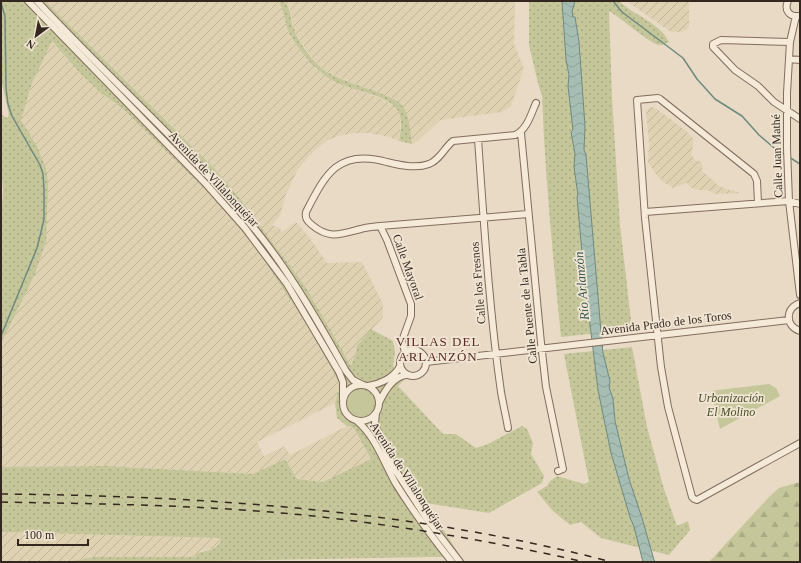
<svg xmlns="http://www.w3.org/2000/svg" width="801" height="563" viewBox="0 0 801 563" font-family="Georgia,serif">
	<defs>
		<pattern id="farmland-furrows" width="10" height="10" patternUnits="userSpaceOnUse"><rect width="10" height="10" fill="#ded2b3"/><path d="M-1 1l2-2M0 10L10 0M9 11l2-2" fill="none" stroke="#bfb49a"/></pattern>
		<pattern id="grass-dots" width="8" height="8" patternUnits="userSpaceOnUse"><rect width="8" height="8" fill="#c5c69a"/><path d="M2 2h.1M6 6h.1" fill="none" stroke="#aaaa84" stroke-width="1.8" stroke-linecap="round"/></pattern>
		<pattern id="forest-firs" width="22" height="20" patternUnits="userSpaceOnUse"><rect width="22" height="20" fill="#c5c69a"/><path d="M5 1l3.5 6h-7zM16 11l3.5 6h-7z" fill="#aaaa84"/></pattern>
		<pattern id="water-waves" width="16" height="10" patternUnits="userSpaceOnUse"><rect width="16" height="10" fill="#a6bdb4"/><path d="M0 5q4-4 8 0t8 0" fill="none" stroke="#90a29a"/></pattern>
	</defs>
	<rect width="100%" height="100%" fill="#e9dac5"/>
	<path fill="url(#farmland-furrows)" d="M45,1H279L283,8L289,33L292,39L314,67L326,76L340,84L380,98L396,107L400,115V133L399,141L389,137L368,133H355L338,136L326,141L311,154L298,169L286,194L280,216L272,225L280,228L282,232L296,222L309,237L327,263L362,262L383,304V317L356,347L357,349L351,367L305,286L237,195L214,168Z
		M284,1H515L514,44L524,68L511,106L502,112L440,120L418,141L412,144L404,108L389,97L347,81L326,72L318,65L301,43L294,30L290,9Z
		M626,1H689V26L686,30L681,32H671Z
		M51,40L79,72L101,93L122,108L171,155L205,189L233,220L259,253L307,325L336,377L340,386L335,403L257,442L264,456L285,446L290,455L347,426L352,427L355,430L371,459L323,482L297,479L285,459L253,474L106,466L1,467V344L35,274L46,242L42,157L37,146L21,120L32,83Z
		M653,107L657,109L685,130L693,138V145L691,155L695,160L702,162V171L718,185L726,189L739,192V193L715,194L707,190H698L690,187L687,183L673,188L662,181L655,173L648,162L649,144L646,111L649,108Z
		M1,532L219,538L221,540L220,543L215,548L201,551L196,554V557H95L66,562H1Z"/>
	<path fill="url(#grass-dots)" d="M1,1H45L214,168L237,195L305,286L351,366L357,349L356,347L371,329L393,341L395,352L393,366L404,380L398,386L443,434H456L476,448L488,444L522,426L527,429L533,443L531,454L544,476L542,483L489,513L426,503L461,557H445L448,562L443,557H429L215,561L66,562L95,557H196V554C204,550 218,551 221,540L219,538L1,532V467L106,466L253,474L285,459L297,479L323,482L371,459L355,430L352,427L347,426L337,418L335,403L340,386L336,377L307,325L259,253L233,220L205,189L122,108L101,93L79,72L52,41L32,83L21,120L37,146L46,168L48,183L46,242L35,274L1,344V225L3,190L1,160V114L7,118L9,115L1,79Z
		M279,1H284C293,12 289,17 294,29C298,42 309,55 318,65C336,84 396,92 404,108C410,119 410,133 412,144L399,141C401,131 403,116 396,108C385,95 356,91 340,84C331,80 322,74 315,67C309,63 292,39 289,33C285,22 284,11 279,1Z
		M529,1H619C635,16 659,22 669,42C666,43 663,45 660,45C651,45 620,17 609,11L612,98L620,225L632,329L561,337C553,257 545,176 542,95L539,87L529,45Z
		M632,347L647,427L664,489L677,526L688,521L690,530L669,555L601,538L581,522L570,525L553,511L537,492L548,485L549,482L557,476L584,484L589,482L564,354Z"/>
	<path fill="url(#forest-firs)" d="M800,482L799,562H709L770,496L779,488Z"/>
	<path fill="#c5c69a" d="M32,1L200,172L243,220L266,248L292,285L352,382L347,385L342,370L309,313L277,264L248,227L199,171Z
		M769,384L776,388L780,396L720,429L711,391Z
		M347 403a13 13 0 1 1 26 0a13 13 0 1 1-26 0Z"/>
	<path fill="url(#water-waves)" stroke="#6e8a80" d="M562,1H575L572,12L573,17H575L579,42L585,126L584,150L586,155L601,332L603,353L610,381L609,387L613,399L615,421L629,479L642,518L654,560L656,562H643L634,527L630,517L611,453L598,390L584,275L577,197L578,195L574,167L575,154L571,132L573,130L568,86L569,75L566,60Z"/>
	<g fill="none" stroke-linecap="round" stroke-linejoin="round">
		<path stroke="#6e8a80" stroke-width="1.5" d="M613,1L622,12L683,58L697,79L715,99L742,116L759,135L773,147L786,155
			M1,2L5,17L6,88L8,104L12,116L40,165L43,174L44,190V219L41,232L37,248L1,336
			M789,157L800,164"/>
		<g stroke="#826d5d" stroke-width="8">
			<path id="minor" d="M28,1L206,184L245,228L287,284L339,372L343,382V399
				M37,1C111,81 194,153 262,238C294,279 320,325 346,371L353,380L363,385
				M788,1C784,10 789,17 799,16
				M796,16L790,42L787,93V148L789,201L800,295
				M790,42L721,40L713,44V47L735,70L758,86L774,102L800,119
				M789,59L800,60
				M521,133L541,343L546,387L563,469L558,471
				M478,139C484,223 489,308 501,392C503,404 506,416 508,428
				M758,203L757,181L754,174L660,99L658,98L637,100L645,218L661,367L668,407L692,497L694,499L697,500L800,443
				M645,212L789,201L800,204
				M380,226L528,214
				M800,303C785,308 785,326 800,331
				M400 363a13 13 0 1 1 26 0a13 13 0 1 1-26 0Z
				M405,352L402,341L411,316V304L387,240L380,226C374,227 367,227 361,229C341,234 330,240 312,225C307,221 305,218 306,212C325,175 338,148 387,162C399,165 416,169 429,164C440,160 444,148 453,141L515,135C527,130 531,114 536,103
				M426,362L789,320
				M343 403a18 18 0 1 1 36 0a18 18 0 1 1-36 0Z
				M368,386C380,384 394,378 400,366
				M379,403C384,392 392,377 406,375
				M376,413L375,423L378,434L394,468L427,519L460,562
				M357,421C376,437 384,463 396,484C413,511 432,537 452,562"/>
		</g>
		<use href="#minor" stroke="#f5e9d7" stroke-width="6"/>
		<path stroke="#34271f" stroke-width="1.5" stroke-dasharray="7 7" stroke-linecap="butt" d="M1,494C206,496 413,510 612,562
			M1,502C105,504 209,505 313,516C404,526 495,542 585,562"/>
	</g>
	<g text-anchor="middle" stroke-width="3.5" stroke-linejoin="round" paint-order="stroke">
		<g font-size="12" fill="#34271f" stroke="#f1e5d4">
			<text transform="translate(777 156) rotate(-92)" y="4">Calle Juan Mathé</text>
			<text transform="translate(214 179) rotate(47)" y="4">Avenida de Villalonquéjar</text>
			<text transform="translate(408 267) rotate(70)" y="4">Calle Mayoral</text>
			<text transform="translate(478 283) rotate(-95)" y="4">Calle los Fresnos</text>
			<text transform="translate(527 306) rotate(-96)" y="4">Calle Puente de la Tabla</text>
			<text transform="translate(666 323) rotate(-7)" y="4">Avenida Prado de los Toros</text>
			<text transform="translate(407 476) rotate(57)" y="4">Avenida de Villalonquéjar</text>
		</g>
		<g font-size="12" font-style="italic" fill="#484e28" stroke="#f1e5d4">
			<text x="731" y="402">Urbanización<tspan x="731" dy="14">El Molino</tspan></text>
		</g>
		<g font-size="13" font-style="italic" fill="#30524c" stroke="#f1e5d4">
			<text transform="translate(581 286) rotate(-95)" y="5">Río Arlanzón</text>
		</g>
		<g font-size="13" letter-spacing="1" fill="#5b2923" stroke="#f1e5d4">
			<text x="438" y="346">VILLAS DEL<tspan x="438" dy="15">ARLANZÓN</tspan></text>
		</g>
	</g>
	<rect width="801" height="563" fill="none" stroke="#34271f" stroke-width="4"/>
	<g transform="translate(36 36) rotate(212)" stroke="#f1e5d4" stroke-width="3" paint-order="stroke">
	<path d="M0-3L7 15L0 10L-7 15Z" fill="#34271f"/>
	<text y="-6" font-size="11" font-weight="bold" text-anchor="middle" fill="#34271f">N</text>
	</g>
	<path d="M18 539v6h70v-6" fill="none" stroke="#34271f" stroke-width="2"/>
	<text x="24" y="539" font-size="12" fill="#34271f" stroke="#f1e5d4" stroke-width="3" paint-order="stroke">100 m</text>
</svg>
